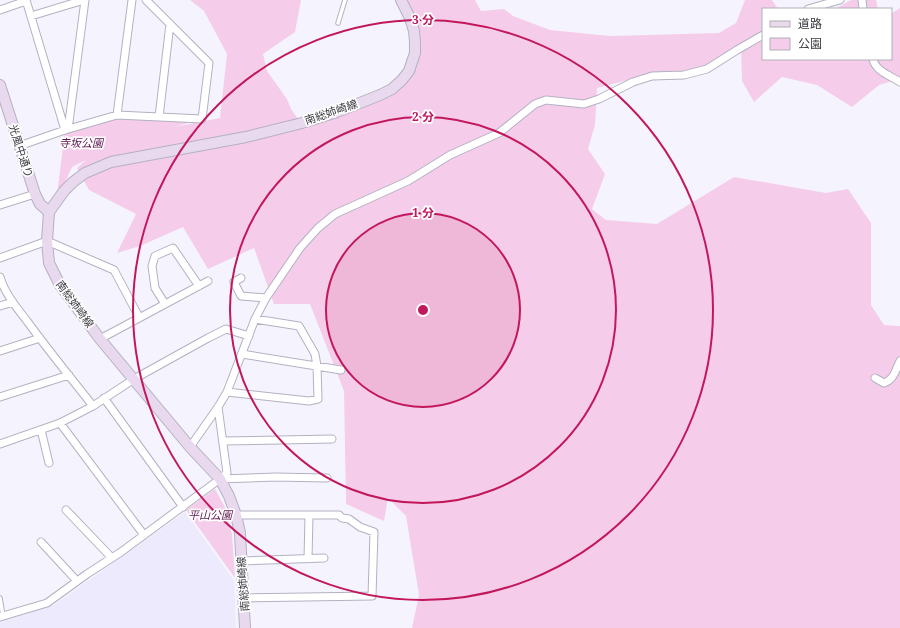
<svg xmlns="http://www.w3.org/2000/svg" width="900" height="628" viewBox="0 0 900 628" font-family="'Noto Serif','Noto Sans JP',serif">
	<rect width="100%" height="100%" fill="#f5f4fe"/>
	<path fill="#edeafe" d="M185,512L234,581L236,628H0V622L54,605Z"/>
	<path fill="#f5cdea" d="M190,0H301L295,32L263,54L267,71L287,99L291,109L305,129L333,113L409,81L415,21L404,0H475L481,11L504,9L513,16L550,30L610,36L719,33L736,23L745,0H772L778,9H763V59H891V14L900,8V79L879,85L852,107L817,85L782,77L754,102L742,81L741,43L701,72L640,77L597,88L595,125L588,149L605,174L592,209L606,220L657,224L734,177L826,193L848,189L871,223V305L884,325L900,326V628H412L419,595L406,516L388,498L384,521L346,504L344,391L310,304H274L254,248L208,269L183,227L140,246L117,253L136,214L89,190L77,168L86,160L72,167L56,203L65,130L117,115L202,119L174,127L220,118L227,54L204,11Z
		M851,0H876L878,9H835Z
		M215,489L227,511L232,535L235,578L186,510Z"/>
	<g fill="none" stroke-linecap="round" stroke-linejoin="round">
		<g stroke="#b3b1c2" stroke-width="5.5">
			<path id="lane" d="M338,23L345,0
				M0,598L3,616"/>
		</g>
		<g stroke="#b3b1c2" stroke-width="9">
			<path id="street" d="M26,0L65,130
				M862,0L863,9
				M808,9L840,0
				M0,10L26,1
				M31,16L84,0
				M873,59C875,71 891,76 900,82
				M117,115L132,0
				M159,117L170,24
				M65,130L69,122L85,0
				M19,146L65,130L117,115L202,119L209,63L146,0
				M0,205L35,194
				M0,258L47,241L114,270L139,317
				M0,277C5,294 17,308 27,321C48,350 71,378 93,406
				M241,278L234,282L241,296L266,298
				M165,304L155,288L152,266L155,256L173,248L199,286
				M0,306L13,302
				M100,339L208,281
				M0,351L40,338
				M242,354L341,370
				M875,378L884,383C894,380 896,369 900,361
				M227,392L309,401L318,399L317,366L315,354L299,326L255,319
				M0,397L69,375
				M104,398L183,507
				M60,423L144,535
				M41,430L49,463
				M223,441L332,439
				M0,444L60,423L93,406L134,379L208,338L226,329L249,336
				M190,447L218,407L227,392L255,319L266,298L300,248L318,228L335,214L408,181L450,155L499,133L535,104L546,100L584,104L599,99L633,82L652,76L684,75L707,69L737,50L763,35
				M220,479L276,477L327,478
				M66,510L112,558
				M236,515H339L342,518L349,519L360,527L374,532L372,596L244,598
				M41,542L77,581
				M308,559L309,515
				M241,561L324,558
				M0,617L47,603L87,574L121,552L220,479L227,473L218,407"/>
		</g>
		<g stroke="#b3b1c2" stroke-width="12">
			<path id="secondary" d="M0,85L35,194L40,204L49,212
				M245,628L240,533L236,515L229,496L220,479L190,447L100,339L60,285L49,263L47,241L49,212L64,191L73,182L85,173L111,162L246,137L302,123L337,112L380,95L392,89L402,80L409,71L415,53V42L414,31L410,18L401,0"/>
		</g>
		<use href="#lane" stroke="#fff" stroke-width="3.5"/>
		<use href="#street" stroke="#fff" stroke-width="7"/>
		<use href="#secondary" stroke="#e8d9ef" stroke-width="10"/>
	</g>
	<circle cx="423" cy="310" r="97" fill="#c2185b" fill-opacity=".12"/>
	<g fill="none" stroke="#c2185b" stroke-width="2">
		<circle cx="423" cy="310" r="97"/>
		<circle cx="423" cy="310" r="193"/>
		<circle cx="423" cy="310" r="290"/>
	</g>
	<g text-anchor="middle" stroke-width="3.5" stroke-linejoin="round" paint-order="stroke">
		<g font-size="11" fill="#3a3940" stroke="#fff">
			<text transform="translate(331 112) rotate(-19)" y="4">南総姉崎線</text>
			<text transform="translate(21 151) rotate(72)" y="4">光風中通り</text>
			<text transform="translate(75 304) rotate(54)" y="4">南総姉崎線</text>
			<text transform="translate(243 584) rotate(-94)" y="4">南総姉崎線</text>
		</g>
		<g font-size="11" font-style="italic" fill="#5f1652" stroke="#fff">
			<text x="81" y="147">寺坂公園</text>
			<text x="210" y="519">平山公園</text>
		</g>
	</g>
	<circle cx="423" cy="310" r="6" fill="#c2185b" stroke="#fff" stroke-width="2"/>
	<g font-size="12" text-anchor="middle" font-weight="bold" fill="#c2185b" stroke="#fff" stroke-width="3.5" stroke-linejoin="round" paint-order="stroke">
		<text x="423" y="24">3 分</text>
		<text x="423" y="121">2 分</text>
		<text x="423" y="217">1 分</text>
	</g>
	<rect x="762" y="8" width="130" height="52" fill="#ffffff" stroke="#b0b0b3"/>
	<rect x="770" y="21" width="20" height="6" fill="#e8d9ef" stroke="#b0b0b3"/>
	<text x="798" y="28" font-size="12" fill="#3a3940">道路</text>
	<rect x="770" y="38" width="20" height="12" fill="#f5cdea" stroke="#b0b0b3"/>
	<text x="798" y="48" font-size="12" fill="#3a3940">公園</text>
</svg>
